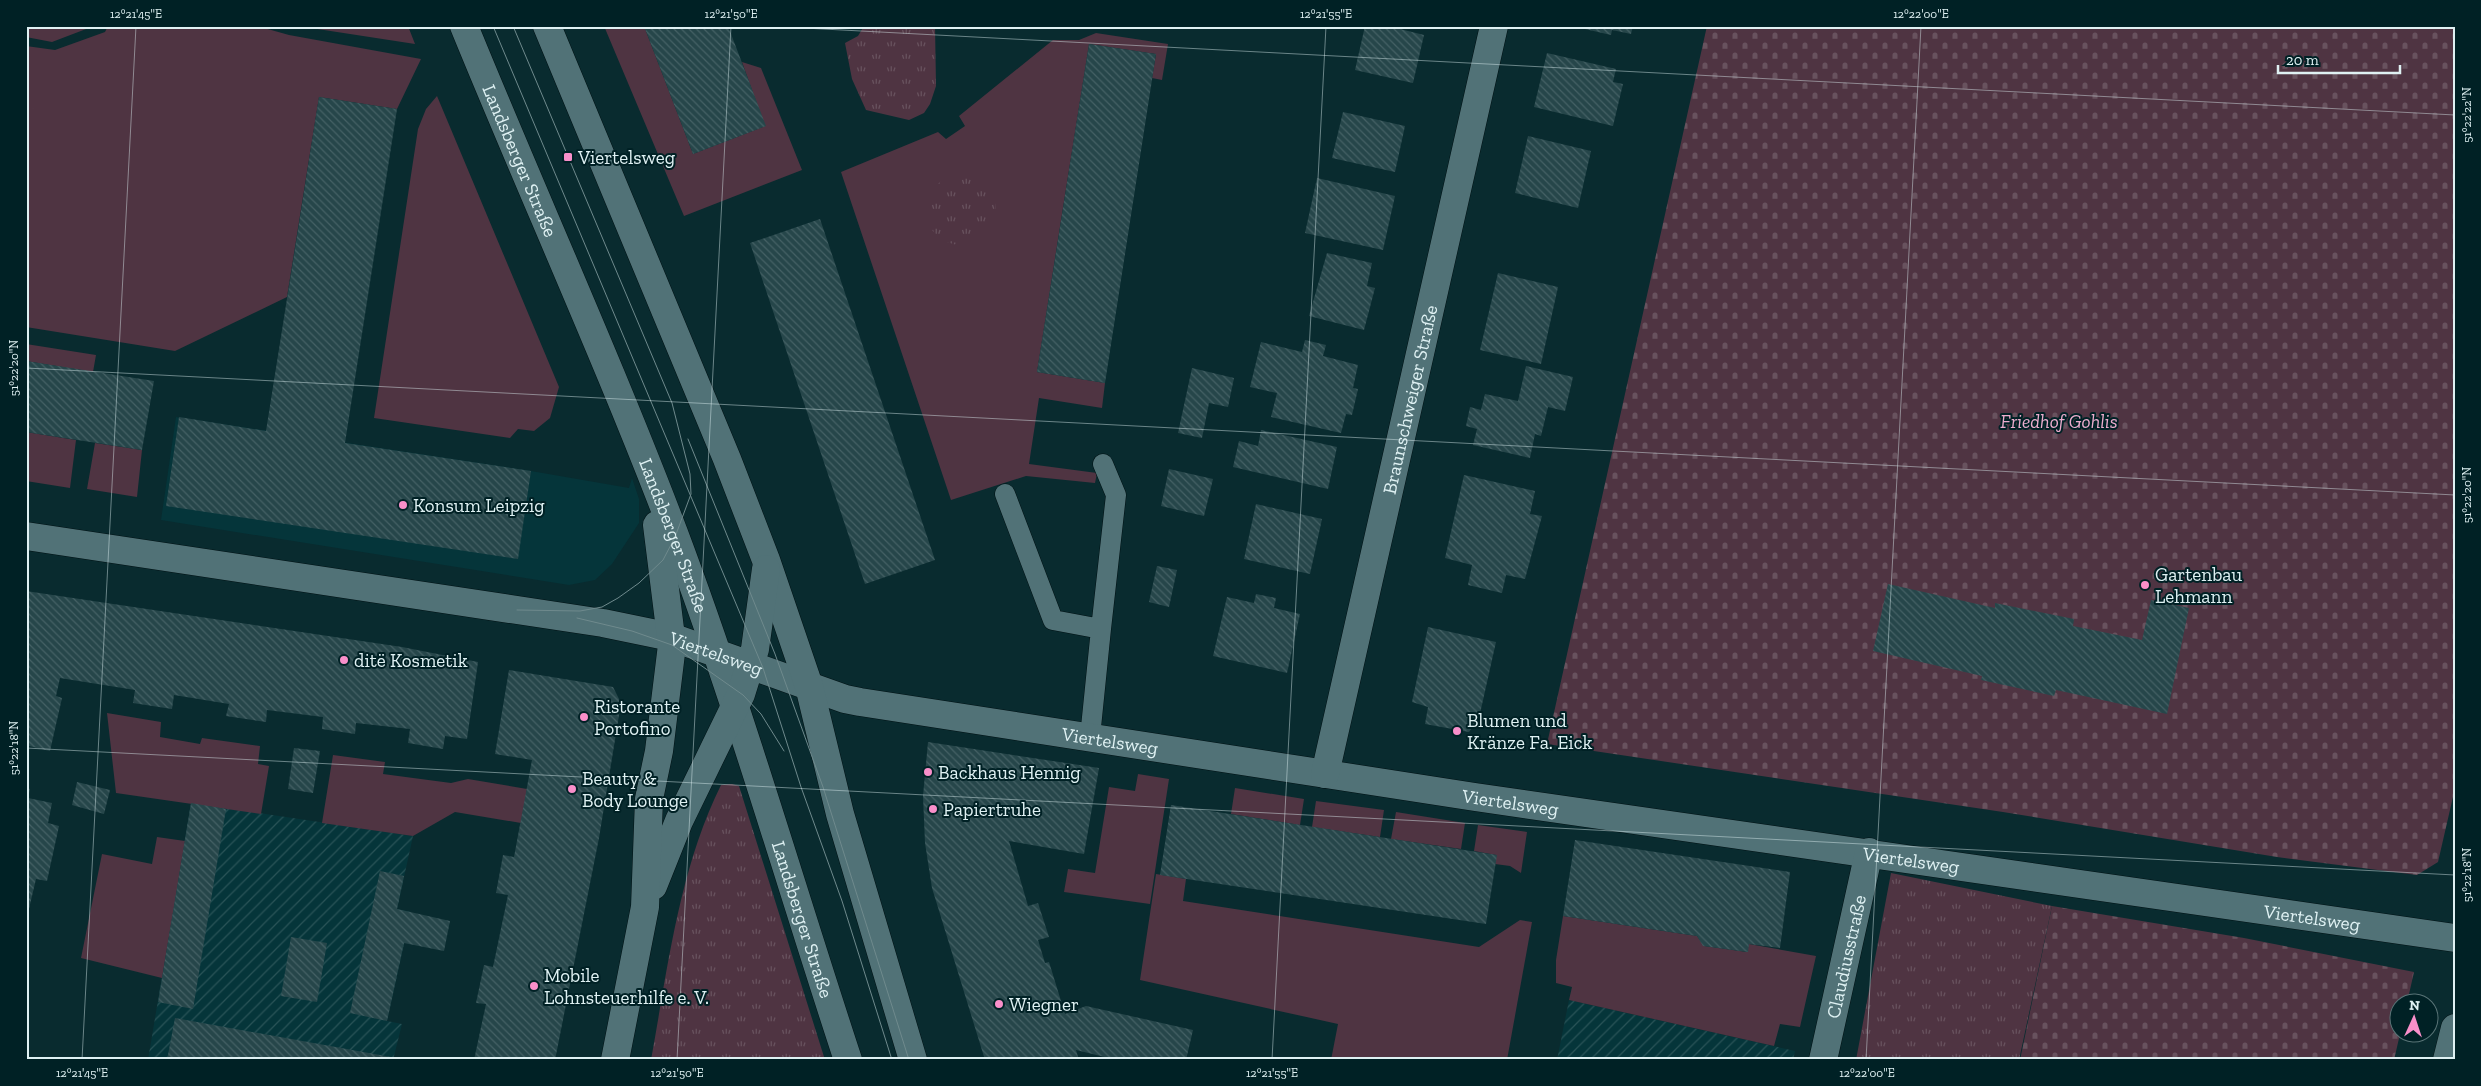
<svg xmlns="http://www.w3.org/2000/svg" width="2481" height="1086" viewBox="0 0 2481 1086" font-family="'Zilla Slab',serif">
	<defs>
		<pattern id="industrial-furrows" width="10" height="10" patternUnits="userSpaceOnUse" patternTransform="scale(1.25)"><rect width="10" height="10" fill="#05353a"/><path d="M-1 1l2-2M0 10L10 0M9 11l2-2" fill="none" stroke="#295357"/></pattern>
		<pattern id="cemetery-stones" width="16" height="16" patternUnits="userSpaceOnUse" patternTransform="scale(1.25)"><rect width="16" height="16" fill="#4f3442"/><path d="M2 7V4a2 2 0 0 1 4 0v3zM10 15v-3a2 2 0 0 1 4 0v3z" fill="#68525e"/></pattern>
		<pattern id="park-tufts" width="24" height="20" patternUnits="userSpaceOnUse" patternTransform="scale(1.25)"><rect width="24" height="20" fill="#4f3442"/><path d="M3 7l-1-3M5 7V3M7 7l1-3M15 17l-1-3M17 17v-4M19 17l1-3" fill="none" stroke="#68525e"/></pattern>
		<pattern id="building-back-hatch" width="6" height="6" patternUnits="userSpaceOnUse" patternTransform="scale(1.25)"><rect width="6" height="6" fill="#26464a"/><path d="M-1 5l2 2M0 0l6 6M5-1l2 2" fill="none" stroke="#456165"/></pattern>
	</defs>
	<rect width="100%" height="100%" fill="#092b2f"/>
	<path fill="#05353a" d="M176,417L531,471L629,488L632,478L639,499V523L612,564L595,580L569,585L161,520Z"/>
	<path fill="url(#industrial-furrows)" d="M191,803L413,836L397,909L411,912L387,1021L402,1024L393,1060H148Z
		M1569,1000L1795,1051L1793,1060H1557Z"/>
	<path fill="#4f3442" d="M26,26H94L52,42L26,37Z
		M108,26H257L289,35L421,59L397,109L319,97L287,297L175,351L26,327V46L55,50L105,32Z
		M298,26H408L415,44Z
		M604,26H644L693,154L765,126L742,62L761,68L802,170L684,216Z
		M1096,33L1168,44L1162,80L1152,78L1156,54L1089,44L1037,372L1105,383L1102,408L1039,398L1029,464L1097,473L1095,483L1026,476L951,500L841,172L938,132L946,139L965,126L959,116L1053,40H1079Z
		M437,96L559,387L550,418L534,431L518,429L510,438L374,418L418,129L426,109Z
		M26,344L96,355L93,372L26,361Z
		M26,432L76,440L70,488L26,481Z
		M95,443L142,450L137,497L87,489Z
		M107,713L161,722L160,737L200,744L202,738L260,746L258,764L269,766L261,814L116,793Z
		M333,755L385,762L383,774L451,783L468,779L527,789L521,823L455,812L413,836L322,823Z
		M1138,774L1169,779L1150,904L1064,892L1068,869L1095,873L1109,787L1135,791Z
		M1235,788L1304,799L1300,825L1231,814Z
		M1316,801L1384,810L1380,837L1312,827Z
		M1396,812L1465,823L1461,849L1391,839Z
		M1478,825L1527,832L1521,873L1510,866L1495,864L1496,855L1474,851Z
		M157,837L185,841L162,978L81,958L102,854L152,864Z
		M1156,874L1186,879L1183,901L1479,947L1520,920L1532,922L1507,1060H1331L1338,1024L1140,980Z
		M1563,916L1697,936L1704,946L1747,952L1749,944L1816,956L1800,1027L1780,1024L1774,1046L1569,1000L1572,987L1556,983V960Z"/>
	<path fill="url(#cemetery-stones)" d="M1707,26H2455V788L2438,862L2417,875L2277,857L2003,812L1547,744Z
		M2052,906L2244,938L2414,972L2407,1003L2398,1004L2400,1034L2394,1060H2020Z"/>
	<path fill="url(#park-tufts)" d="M864,26H935L936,86L930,104L924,113L909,120L866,110L852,79L845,43L858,36Z
		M26,106L36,110L26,128Z
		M926 210a35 35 0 1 1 70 0a35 35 0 1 1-70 0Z
		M732,784L739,786L825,1060H651C668,967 679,870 721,785Z
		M1891,873L2052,906L2019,1060H1856Z"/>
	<path fill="url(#building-back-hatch)" d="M644,26H728L766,126L693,154Z
		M1365,26H1388L1424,35L1413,83L1355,70Z
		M1572,26H1633L1631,34L1612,30L1611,35Z
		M1089,44L1156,54L1105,383L1037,372Z
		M1547,53L1616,69L1613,82L1623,84L1613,126L1534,107Z
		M319,97L397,109L345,443L531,471L518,559L166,506L179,417L266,431Z
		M1343,112L1405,126L1395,172L1332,158Z
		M1528,136L1591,151L1578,208L1515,193Z
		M1317,178L1395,196L1383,250L1305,233Z
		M820,219L935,560L865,584L750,243Z
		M1327,253L1372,263L1367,286L1375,288L1364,330L1309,316Z
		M1498,273L1558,287L1541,364L1480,350Z
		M1305,340L1326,345L1323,356L1358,365L1353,388L1358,389L1352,415L1346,414L1341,433L1271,417L1277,393L1250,387L1261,342L1302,352Z
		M26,361L154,381L142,450L26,432Z
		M1526,366L1573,377L1565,411L1548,407L1541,436L1535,434L1530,458L1473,445L1477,429L1466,426L1470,407L1481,410L1485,394L1518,401Z
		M1192,368L1234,378L1228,407L1209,403L1202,438L1178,433Z
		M1261,430L1337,447L1328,489L1233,467L1239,441L1258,446Z
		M1169,469L1213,479L1204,516L1161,506Z
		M1464,475L1535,491L1530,514L1542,516L1525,579L1506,575L1502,593L1468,585L1472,565L1445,558Z
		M1256,504L1322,519L1310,574L1244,559Z
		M1157,566L1177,570L1169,607L1149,602Z
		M1888,584L1995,608V603L2074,619L2073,626L2142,640L2151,600L2189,608L2167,714L2056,690L2054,696L1981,680L1982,676L1873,651Z
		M26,591L402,647L478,662L467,739L445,736L443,749L408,743L410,729L356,723L355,734L322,729L323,717L267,710L266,722L226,716L229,704L174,695L172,709L133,703L135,690L60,678L56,696L62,698L50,751L29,746L28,754L26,753Z
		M1256,594L1276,598L1274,608L1300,614L1287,673L1213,656L1227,597L1254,603Z
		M1428,627L1496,642L1479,718L1469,732L1425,724L1428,707L1412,702Z
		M509,670L613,687L621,703L599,838L555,1060H474L486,1004L476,1003L484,965L493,967L508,895L496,893L503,855L514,857L532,760L495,754Z
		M928,742L1099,768L1084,854L1009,841L1028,906L1038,903L1049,937L1038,940L1045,963L1049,962L1065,1014L1086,1006L1193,1030L1186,1060H1117L1076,1050L1079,1060H985L932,888L925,843L923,796Z
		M294,748L320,751L313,793L288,789Z
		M77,782L110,790L104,814L72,805Z
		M26,788L30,789L28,798L52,803L48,823L59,826L47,881L36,879L28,913H26Z
		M191,803L226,809L193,1009L158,1002Z
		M1171,805L1497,855L1486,924L1160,875Z
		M1575,840L1790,872L1780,948L1749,944L1748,952L1703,946L1697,936L1563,916Z
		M380,871L404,876L397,909L450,921L444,951L404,943L387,1021L350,1013Z
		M291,937L327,943L317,1002L281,996Z
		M175,1018L391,1057L390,1060H167Z"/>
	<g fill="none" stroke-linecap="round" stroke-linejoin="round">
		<g stroke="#001215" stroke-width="21">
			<path id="service" d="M1005,494L1053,620L1101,629L1090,737
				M1101,629L1116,495L1103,464"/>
		</g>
		<g stroke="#001215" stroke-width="29">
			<g id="minor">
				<path id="s1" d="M26,536L603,623L671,637L845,699L860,702L1475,797L2455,938"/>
				<path id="s2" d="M1325,774L1494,26"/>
				<path id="s3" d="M1823,1060L1869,852"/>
				<path d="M2447,1060L2455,1028"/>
			</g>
		</g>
		<g stroke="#001215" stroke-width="29">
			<g id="secondary">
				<path id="s4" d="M464,26C533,195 609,362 674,533C739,706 790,884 848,1060"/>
				<path d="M547,26L727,459L766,560L809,686L840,814L913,1060"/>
				<path d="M653,886L679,821L741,694L755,649L766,569"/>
				<path d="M615,1060L645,907L649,799L659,751L672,645L657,525"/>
			</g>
		</g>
		<use href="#service" stroke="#517277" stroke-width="20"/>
		<use href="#minor" stroke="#517277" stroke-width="28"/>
		<use href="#secondary" stroke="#517277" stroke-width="28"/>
		<path stroke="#6f8a8d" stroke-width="1" d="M493,26L763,668L801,787L842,901L892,1060
			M513,26L672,403L690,474L691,494L675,537L663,560L639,583L618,598L602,607L580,611L517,610
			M688,439L775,654L823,787L909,1060
			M577,618L632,631L672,645L743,695L761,714L784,751"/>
	</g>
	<path fill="none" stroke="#dff1f3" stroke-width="1" stroke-opacity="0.45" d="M766,26L2455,115M26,368L2455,495M26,748L2455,875M82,1060L136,26M677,1060L731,26M1272,1060L1326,26M1866,1060L1921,26"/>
	<g fill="#f98fca" stroke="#002125" stroke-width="2">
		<rect x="563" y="152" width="10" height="10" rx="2.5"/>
		<circle cx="403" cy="505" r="5"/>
		<circle cx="2145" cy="585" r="5"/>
		<circle cx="344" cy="660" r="5"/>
		<circle cx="584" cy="717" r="5"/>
		<circle cx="1457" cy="731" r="5"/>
		<circle cx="928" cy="772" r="5"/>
		<circle cx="572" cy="789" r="5"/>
		<circle cx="933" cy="809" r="5"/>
		<circle cx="534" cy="986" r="5"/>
		<circle cx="999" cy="1004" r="5"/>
	</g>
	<g text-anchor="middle" stroke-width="4" stroke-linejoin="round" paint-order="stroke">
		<g font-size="19" fill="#dff1f3" stroke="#002125" text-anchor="start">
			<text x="578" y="164">Viertelsweg</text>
			<text x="413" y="512">Konsum Leipzig</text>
			<text x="2155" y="581">Gartenbau<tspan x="2155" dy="22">Lehmann</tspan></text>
			<text x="354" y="667">ditë Kosmetik</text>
			<text x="594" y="713">Ristorante<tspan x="594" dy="22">Portofino</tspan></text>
			<text x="1467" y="727">Blumen und<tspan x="1467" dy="22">Kränze Fa. Eick</tspan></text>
			<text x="938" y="779">Backhaus Hennig</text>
			<text x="582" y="785">Beauty &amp;<tspan x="582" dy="22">Body Lounge</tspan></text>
			<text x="943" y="816">Papiertruhe</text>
			<text x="544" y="982">Mobile<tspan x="544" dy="22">Lohnsteuerhilfe e. V.</tspan></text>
			<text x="1009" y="1011">Wiegner</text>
		</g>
		<g font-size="19" fill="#dff1f3" stroke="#002125">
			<text dy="7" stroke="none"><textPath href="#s4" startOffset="146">Landsberger Straße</textPath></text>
			<text dy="7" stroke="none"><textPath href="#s2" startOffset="384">Braunschweiger Straße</textPath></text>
			<text dy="7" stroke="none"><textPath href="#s4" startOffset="551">Landsberger Straße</textPath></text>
			<text dy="7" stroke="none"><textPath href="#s1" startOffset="701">Viertelsweg</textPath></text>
			<text dy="7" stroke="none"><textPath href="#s1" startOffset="1106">Viertelsweg</textPath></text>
			<text dy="7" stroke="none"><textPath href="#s1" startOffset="1511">Viertelsweg</textPath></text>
			<text dy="7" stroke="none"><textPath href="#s1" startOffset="1916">Viertelsweg</textPath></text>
			<text dy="7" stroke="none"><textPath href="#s1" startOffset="2321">Viertelsweg</textPath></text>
			<text dy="7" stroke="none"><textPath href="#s4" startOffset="956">Landsberger Straße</textPath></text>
			<text dy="7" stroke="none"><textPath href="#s3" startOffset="106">Claudiusstraße</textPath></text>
		</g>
		<g font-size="19" font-style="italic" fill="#ecadce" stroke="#002125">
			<text x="2059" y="428">Friedhof Gohlis</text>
		</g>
	</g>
	<rect width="2481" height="1086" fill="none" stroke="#002125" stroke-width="55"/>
	<g transform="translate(2414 1018) rotate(3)"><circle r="24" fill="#002125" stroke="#597477"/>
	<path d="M0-4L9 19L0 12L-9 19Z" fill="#f98fca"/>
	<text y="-8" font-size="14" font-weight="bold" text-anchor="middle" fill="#dff1f3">N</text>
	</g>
	<path d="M2278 65v8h122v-8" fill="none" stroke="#dff1f3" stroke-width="2.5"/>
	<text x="2286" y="65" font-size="15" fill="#dff1f3" stroke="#002125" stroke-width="4" paint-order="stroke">20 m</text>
	<rect x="28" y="28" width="2426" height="1030" fill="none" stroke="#dff1f3" stroke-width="2"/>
	<g font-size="12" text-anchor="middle" fill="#dff1f3">
		<text x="136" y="18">12°21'45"E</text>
		<text x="731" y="18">12°21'50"E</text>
		<text x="1326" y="18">12°21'55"E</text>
		<text x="1921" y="18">12°22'00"E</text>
		<text transform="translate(2467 115) rotate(-90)" y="4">51°22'22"N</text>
		<text transform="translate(14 368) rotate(-90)" y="4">51°22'20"N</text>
		<text transform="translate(2467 495) rotate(-90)" y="4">51°22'20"N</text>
		<text transform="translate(14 748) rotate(-90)" y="4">51°22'18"N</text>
		<text transform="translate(2467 875) rotate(-90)" y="4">51°22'18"N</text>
		<text x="82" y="1077">12°21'45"E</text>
		<text x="677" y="1077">12°21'50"E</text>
		<text x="1272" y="1077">12°21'55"E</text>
		<text x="1867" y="1077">12°22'00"E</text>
	</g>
</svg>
